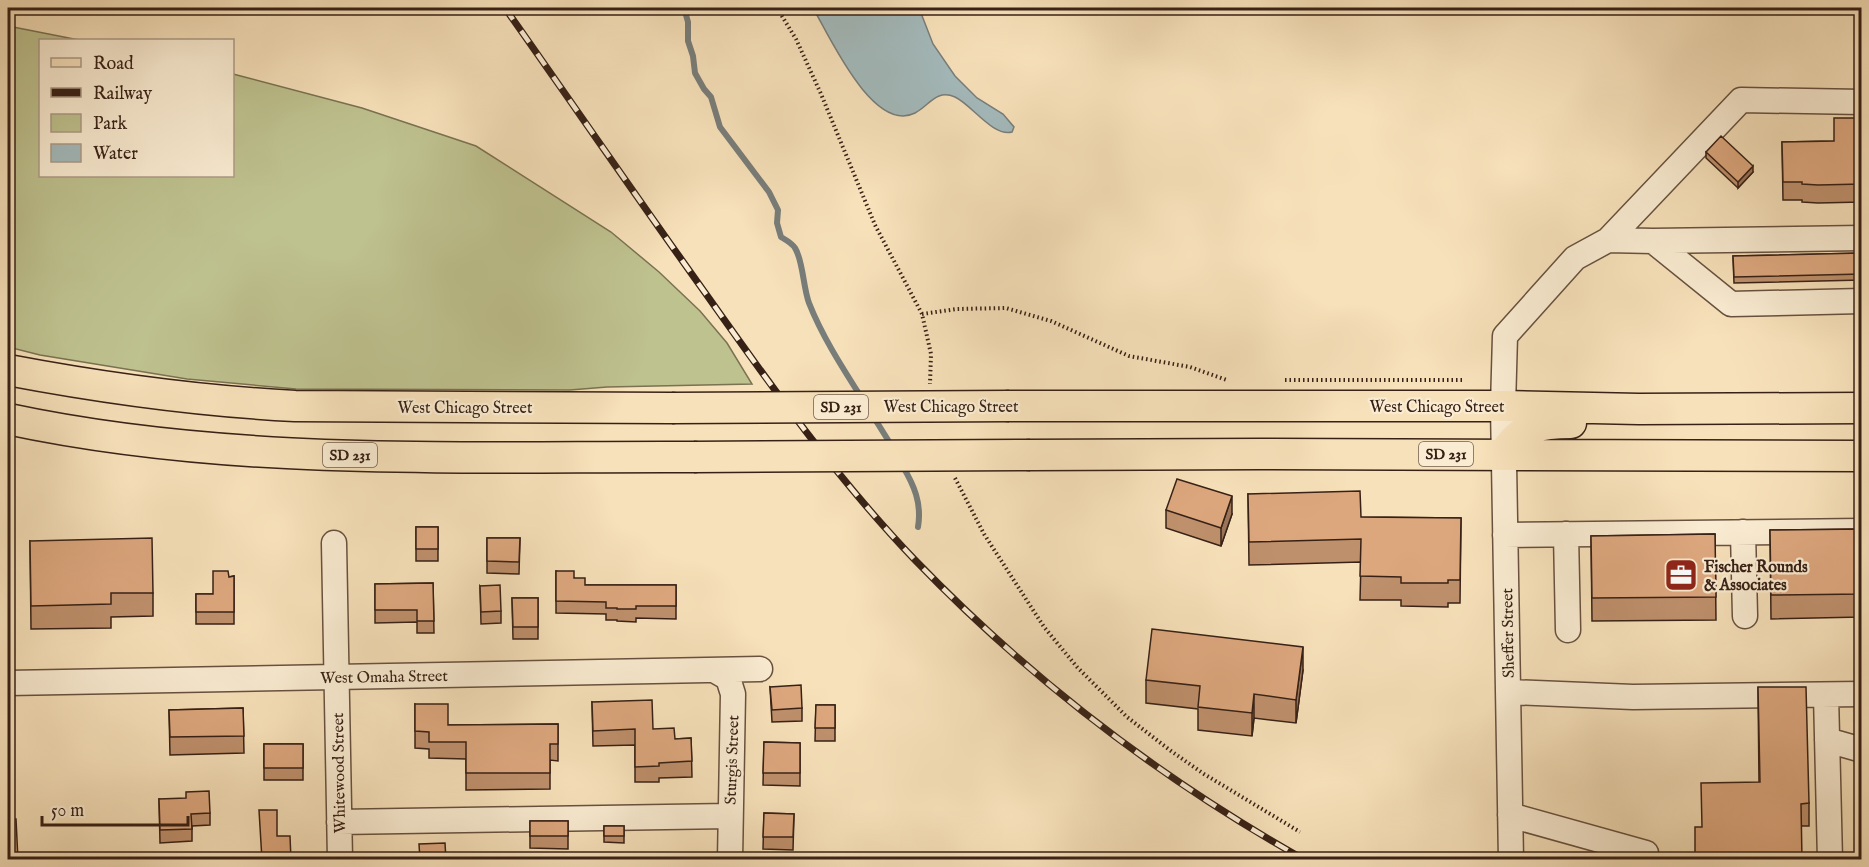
<svg xmlns="http://www.w3.org/2000/svg" width="1869" height="867" viewBox="0 0 1869 867" font-family="'IM FELL English',serif">
	<rect width="100%" height="100%" fill="#f7e1ba"/>
	<filter id="stains"><feTurbulence type="fractalNoise" baseFrequency=".00333" numOctaves="4"/><feColorMatrix values="0 0 0 0 .2 0 0 0 0 .09 0 0 0 0 .02 0 0 0 .5 -.17"/></filter>
	<radialGradient id="worn" r=".72"><stop offset=".6" stop-color="#630" stop-opacity="0"/><stop offset="1" stop-color="#630" stop-opacity=".3"/></radialGradient>
	<path fill="#bec28f" stroke="#7a7252" stroke-width="1.5" d="M8,26L79,40H40V176H232L233,74L362,108L476,146L611,232L659,272L700,311L727,343L752,384L607,387L570,390L296,389L187,379L40,355L8,347Z"/>
	<path fill="#a3babc" stroke="#787d7a" stroke-width="1.5" d="M813,8H919L933,44L955,76L977,98L1003,114L1014,127L1012,132C993,137 972,105 955,97C936,89 930,105 915,113C873,134 829,35 813,8Z"/>
	<g fill="none" stroke-linecap="round" stroke-linejoin="round">
		<path stroke="#787d7a" stroke-width="6" d="M684,8L688,22V41L693,56L695,73L704,89L711,97L720,127L769,192L778,210L777,223L781,237C786,240 792,243 795,248C803,260 803,287 809,303C822,336 842,367 861,397
			M873,416L893,448
			M902,465C914,485 922,503 918,527"/>
		<g stroke="#67513f" stroke-width="27">
			<path id="minor" d="M1608,240L1653,241L1862,238
				M1653,241L1731,304L1862,301
				M1743,532L1745,616
				M1566,534L1568,630
				M1505,535L1862,531
				M334,543L340,860
				M714,670L728,678L733,694L730,860
				M8,683L760,669
				M1509,692L1633,697L1862,694
				M1826,695L1830,860
				M1827,740L1862,750
				M1510,815L1646,853V860
				M339,822L729,816
				M1511,860L1503,406L1505,336L1575,258L1608,240L1741,100L1862,102"/>
		</g>
		<g stroke="#372116" stroke-width="33">
			<path id="major" d="M8,370C103,388 198,401 295,406L672,408
				M1009,406H1503L1639,409L1862,408
				M8,419C233,467 466,456 694,457
				M1030,455L1260,454L1862,456
				M1503,455C1520,426 1540,423 1571,423"/>
		</g>
		<path stroke="#372116" stroke-width="4" stroke-dasharray="1.5 3" stroke-linecap="butt" d="M777,8L796,39L821,94L875,225L922,314L931,354L930,384
			M922,314L957,309L1006,308L1051,321L1129,356L1190,367L1227,380
			M1285,380H1463
			M955,478L984,534L1044,627L1077,667L1127,717L1171,751L1204,774L1300,832"/>
		<use href="#minor" stroke="#faecd2" stroke-width="24"/>
		<use href="#major" stroke="#f7e1ba" stroke-width="30"/>
		<g stroke="#372116" stroke-width="7">
			<path id="rail" d="M505,8C572,103 638,199 706,294C771,386 837,479 915,560C1030,679 1161,779 1305,860"/>
		</g>
		<use href="#rail" stroke="#faecd2" stroke-width="4.5" stroke-dasharray="14" stroke-linecap="butt"/>
		<g stroke="#372116" stroke-width="33" stroke-linecap="butt">
			<path id="major-bridge" d="M672,408L1009,406
				M694,457L1030,455"/>
		</g>
		<use href="#major-bridge" stroke="#f7e1ba" stroke-width="30"/>
	</g>
	<path fill="#be906c" stroke="#372116" stroke-width="1.5" d="M1038,8H1083V11H1038Z
		M1862,118V202L1818,203L1802,202V200H1783L1782,142L1834,141Z
		M1706,152L1753,172L1738,188L1706,158Z
		M1862,253V280L1734,283L1733,256Z
		M1248,494L1361,517L1461,518L1460,603H1448V607L1401,606V600H1360L1361,562L1249,565Z
		M1166,510L1232,514L1221,546L1166,528Z
		M416,527H438V561H416Z
		M1862,529V617L1771,619L1770,530Z
		M1715,534L1716,620L1592,621L1591,536Z
		M487,538H520L519,574L487,573Z
		M30,541L153,593V616L111,617V628L31,629Z
		M556,571L574,578L585,585H676V619L636,618V622L617,621V620H606V614L556,613Z
		M234,576V624H196V594H213L229,577Z
		M433,583L434,633H417V622L375,623V584Z
		M480,586L501,611V623L481,624Z
		M512,598H538V639H513Z
		M1303,670L1296,723L1254,718L1252,736L1198,730V709L1146,703V680Z
		M770,687L802,708V721L772,722Z
		M1758,687L1809,803V826H1802L1759,782Z
		M592,702L675,739L691,738L692,777L659,778V782H635V745L593,746Z
		M415,704L448,725L558,724V761L550,760V789L466,790V759L429,758V749L415,748Z
		M816,705H835V741H815Z
		M243,708L244,753L170,755L169,710Z
		M764,742L800,743V786L763,785Z
		M264,744H303V780H264Z
		M159,799L210,813V825L192,826V841L160,843Z
		M764,813L794,814L793,850L763,849Z
		M530,821H568V849L530,848Z
		M604,826H624V843L604,842Z"/>
	<path fill="#9b7558" stroke="#372116" stroke-width="1.5" d="M1753,166V172L1738,188V182Z
		M1232,496V514L1221,546V528Z
		M1303,647V670L1296,723V700Z
		M1254,694V718L1252,736V713Z"/>
	<path fill="#dda77e" stroke="#372116" stroke-width="1.5" d="M1834,118H1862V184L1818,185L1802,184V182H1783L1782,142L1834,141Z
		M1721,136L1753,166L1738,182L1706,152Z
		M1862,253V274L1734,277L1733,256Z
		M1177,479L1232,496L1221,528L1166,510Z
		M1360,491L1361,517L1461,518L1460,580H1448V583H1401V577L1360,576L1361,539L1249,542L1248,494Z
		M416,527H438V549H416Z
		M1862,529V594L1771,595L1770,530Z
		M1715,534L1716,597L1592,598L1591,536Z
		M152,538L153,593H111V604L31,606L30,541Z
		M487,538H520L519,562L487,561Z
		M213,571H228L229,577L234,576V612H196V594H213Z
		M556,571H574V578H585V585H676V606H636V609H617V608H606V602L556,601Z
		M433,583L434,621H417V610H375V584Z
		M500,585L501,611L481,612L480,586Z
		M512,598H538V627H513Z
		M1152,629L1303,647L1296,700L1254,694L1252,713L1198,707L1200,686L1146,680Z
		M801,685L802,708L772,710L770,687Z
		M1758,687H1806L1809,803L1801,804L1802,860H1695V827H1702L1701,783L1760,782Z
		M652,700L653,729L674,728L675,739L691,738L692,761L659,763V766L635,767V729L593,731L592,702Z
		M415,704H448V725L558,724V744H550V773H466V742H429V732L415,731Z
		M816,705H835V728H815Z
		M243,708L244,736L170,737L169,710Z
		M764,742L800,743V773H763Z
		M264,744H303V768H264Z
		M8,786H11V819H16L18,860H8Z
		M209,791L210,813L191,814L192,829L160,830L159,799L186,798V792Z
		M259,810H277V836H290L291,860H262Z
		M764,813L794,814L793,837H763Z
		M530,821H568V836H530Z
		M604,826H624V836H604Z
		M445,843L446,860H420L419,844Z"/>
	<defs>
		<g id="office-square" transform="scale(1.725)"><rect x="-9" y="-9" width="18" height="18" rx="4" fill="#8f2418" stroke="#faecd2"/><path d="M-6-3h4V-5.5h4V-3h4V5H-6ZM-1-4.5V-3h2v-1.5ZM-6 0V1H6V0Z" fill="#fff"/></g>
	</defs>
	<g fill-rule="evenodd">
		<use href="#office-square" x="1681" y="575"/>
	</g>
	<g text-anchor="middle" stroke-width="4.5" stroke-linejoin="round" paint-order="stroke">
		<g fill="#faecd2" stroke="#725e4e" stroke-width="1.5">
			<rect x="814" y="395" width="54" height="24" rx="4.5"/>
			<rect x="1419" y="442" width="54" height="24" rx="4.5"/>
			<rect x="323" y="443" width="54" height="24" rx="4.5"/>
		</g>
		<g font-size="15" font-weight="bold" fill="#372116">
			<text x="841" y="412">SD 231</text>
			<text x="1446" y="459">SD 231</text>
			<text x="350" y="460">SD 231</text>
		</g>
		<g font-size="16" fill="#372116" stroke="#faecd2">
			<text x="951" y="412">West Chicago Street</text>
			<text x="1437" y="412">West Chicago Street</text>
			<text x="465" y="413">West Chicago Street</text>
			<text transform="translate(1507 633) rotate(-91)" y="6">Sheffer Street</text>
			<text transform="translate(384 676) rotate(-1)" y="6">West Omaha Street</text>
			<text transform="translate(731 760) rotate(-88)" y="6">Sturgis Street</text>
			<text transform="translate(338 773) rotate(-91)" y="6">Whitewood Street</text>
		</g>
		<g font-size="16" font-weight="bold" fill="#372116" stroke="#faecd2" text-anchor="start">
			<text x="1704" y="572">Fischer Rounds<tspan x="1704" dy="18">&amp; Associates</tspan></text>
		</g>
	</g>
	<rect width="1869" height="867" fill="none" stroke="#f7e1ba" stroke-width="30"/>
	<rect x="9" y="9" width="1851" height="849" fill="none" stroke="#372116" stroke-width="3"/>
	<rect x="15" y="15" width="1839" height="837" fill="none" stroke="#372116" stroke-width="1.5"/>
	<rect x="39" y="39" width="195" height="138" fill="#faecd2" stroke="#ac9b87" stroke-width="1.5"/>
	<rect x="51" y="58" width="30" height="9" fill="#f7e1ba" stroke="#ac9b87" stroke-width="1.5"/>
	<text x="93" y="69" font-size="18" fill="#372116">Road</text>
	<rect x="51" y="88" width="30" height="9" fill="#372116" stroke="#ac9b87" stroke-width="1.5"/>
	<text x="93" y="99" font-size="18" fill="#372116">Railway</text>
	<rect x="51" y="114" width="30" height="18" fill="#bec28f" stroke="#ac9b87" stroke-width="1.5"/>
	<text x="93" y="129" font-size="18" fill="#372116">Park</text>
	<rect x="51" y="144" width="30" height="18" fill="#a3babc" stroke="#ac9b87" stroke-width="1.5"/>
	<text x="93" y="159" font-size="18" fill="#372116">Water</text>
	<path d="M42 816v9h146v-9" fill="none" stroke="#372116" stroke-width="3"/>
	<text x="51" y="816" font-size="18" fill="#372116" stroke="#faecd2" stroke-width="4.5" paint-order="stroke">50 m</text>
	<rect width="100%" height="100%" filter="url(#stains)"/>
	<rect width="100%" height="100%" fill="url(#worn)"/>
</svg>
